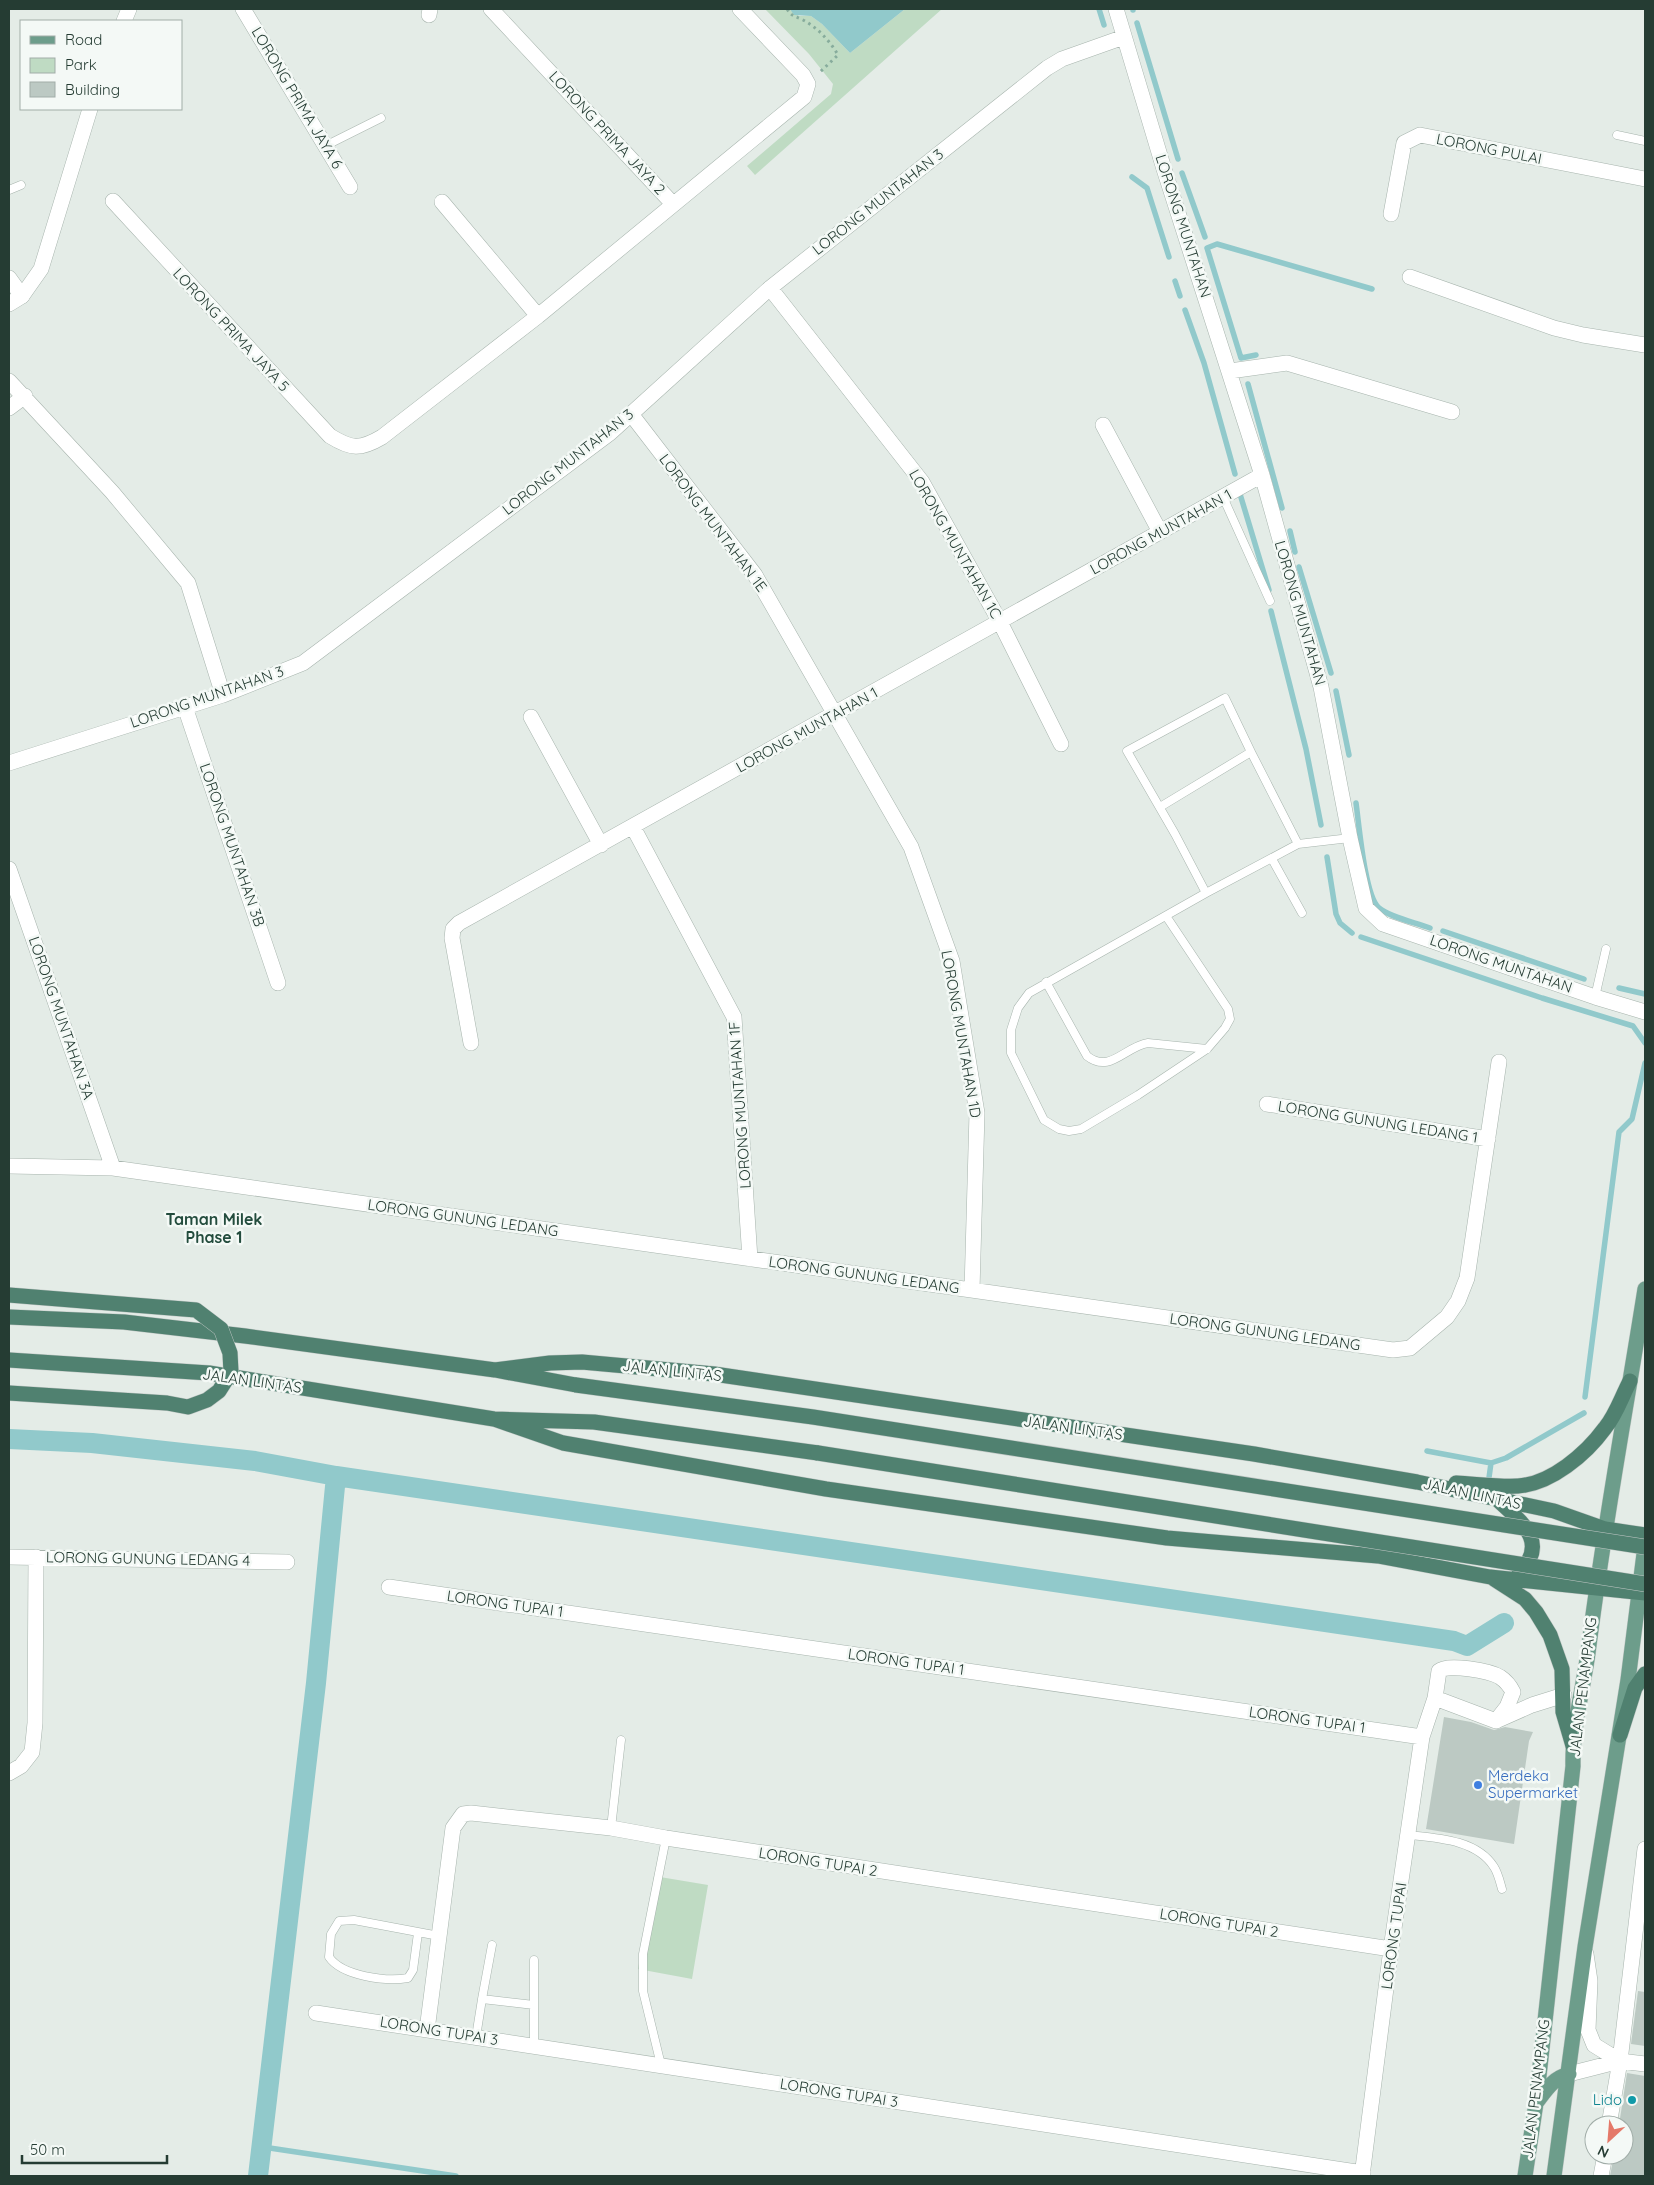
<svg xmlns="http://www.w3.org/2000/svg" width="1654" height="2185" viewBox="0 0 1654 2185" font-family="Quicksand,sans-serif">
	<rect width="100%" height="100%" fill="#e4ece7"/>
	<path fill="#bfdbc3" d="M765,9H790L799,16H811L822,24L850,53L905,9H942L755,175L747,166L831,94L833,84L809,54Z
		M654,1876L708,1885L692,1979L638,1969Z"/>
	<path fill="#91c9cb" d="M790,9H905L850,53L822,24L811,16L794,15Z"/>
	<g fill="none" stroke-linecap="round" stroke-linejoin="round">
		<path stroke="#91c9cb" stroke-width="5.5" d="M1099,9L1104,25
			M1133,9V10
			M1137,23L1178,159
			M1182,173L1205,237
			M1132,177L1147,188L1169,257
			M1175,281L1180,296
			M1185,310L1204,363L1235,474
			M1256,355L1241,358L1207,248L1217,244L1372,289
			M1248,384L1282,508
			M1240,494L1269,590
			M1290,531L1295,552
			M1299,567L1331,673
			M1271,611L1306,749L1321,825
			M1336,691L1349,755
			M1356,803C1359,824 1365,897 1379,908C1392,918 1414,922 1430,928
			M1327,857L1336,914L1340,923L1352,933
			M1443,931L1584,979
			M1361,937L1542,998L1633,1026L1645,1043
			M1619,988L1645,994
			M1585,1397L1619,1132L1632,1119L1645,1063
			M1427,1451L1491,1463
			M1488,1485L1491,1463L1506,1458L1584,1413
			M263,2147L456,2176"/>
		<path stroke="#91c9cb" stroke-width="20" d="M9,1439L92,1443L255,1461L336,1476L1454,1641L1467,1646L1504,1623
			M258,2176L316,1683L336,1476"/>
	</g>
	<path fill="#bcc9c3" d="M1444,1717L1471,1722L1494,1730L1505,1727L1533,1732L1529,1741L1514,1844L1426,1829Z
		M1638,1991L1645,1992V2046L1631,2044Z
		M1627,2073L1645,2076V2176H1610L1614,2155H1624V2125H1619Z"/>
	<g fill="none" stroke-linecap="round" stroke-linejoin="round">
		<g stroke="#a7b4ad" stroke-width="9">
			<path id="service" d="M1617,135L1645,141
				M325,146L381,118
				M9,190L21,185
				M1223,497L1270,601
				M1160,807L1251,752L1298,844
				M1272,859L1302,913
				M1206,893L1175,834L1127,751L1225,698L1251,752
				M1166,916L1228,1009L1230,1019L1225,1028L1207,1049L1138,1095L1081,1129L1069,1131L1059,1129L1044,1120L1011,1053V1030L1018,1008L1029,993L1206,893L1298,844L1350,838
				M1046,982L1087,1056C1110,1074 1124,1047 1148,1043L1207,1049
				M1595,997L1606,949
				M611,1828L621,1740
				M1409,1835C1438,1838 1477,1840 1494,1867C1498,1873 1500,1882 1502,1889
				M418,1933L413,1970L408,1978C386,1982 342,1976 329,1957L331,1934L339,1921L354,1920L439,1936
				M482,1999L492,1945
				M534,2005V1960
				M476,2037L482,1999L534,2005V2046
				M661,2065L643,1991V1954L666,1838"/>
		</g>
		<g stroke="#a7b4ad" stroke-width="16">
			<path id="minor" d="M243,9L350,187
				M491,9L673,204
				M1116,9L1164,169L1262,475L1321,687L1350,838L1366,908L1383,924L1595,997L1645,1012
				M429,15L430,9
				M113,201L330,436C351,449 360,450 382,437L538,316L804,97L808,84L803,75L740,9
				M442,202L538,316
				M1391,214L1404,143L1420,135L1645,179
				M1410,277L1554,328L1583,335L1645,345
				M9,278L22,296
				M770,288L922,482L1000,622L1061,744
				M1230,371L1287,363L1452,412
				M9,381L112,492L188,583L223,695
				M9,408L25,396
				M631,414L755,575L911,847L952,961L977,1113L972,1290
				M1103,425L1160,532
				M185,707L278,983
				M531,717L601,845
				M9,763L223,695L303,663L610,433L770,288L1047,68L1062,59L1124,37
				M633,827L734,1017L750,1259
				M9,869L113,1168
				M471,1043L452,938L453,929L459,923L1262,475
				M1267,1104L1488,1139
				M9,1166L113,1168L1393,1350L1410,1348L1447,1317L1458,1301L1467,1278L1499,1062
				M9,1557L287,1562
				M389,1587L1422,1737
				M1435,1698L1496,1721L1532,1705L1564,1695
				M9,1773L21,1766L32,1752L35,1723L36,1557
				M1586,1954L1590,1981L1588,2030L1594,2045L1620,2061
				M316,2013L1363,2173
				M427,2030L453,1828L463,1814L471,1813L611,1828L666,1838L1391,1949
				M1569,2074L1620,2061L1645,2064
				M1609,2125L1620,2061L1645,1849
				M1362,2176L1391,1949L1422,1737L1435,1698L1439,1671C1447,1663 1490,1671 1500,1677C1506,1681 1510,1686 1513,1692L1507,1707L1496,1721
				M1601,2176L1605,2155"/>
		</g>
		<g stroke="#a7b4ad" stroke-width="16">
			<path id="tertiary" d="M124,21L129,9
				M9,304L22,296L41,269L90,109"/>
		</g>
		<g stroke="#c2c8c6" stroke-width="16">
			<path id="primary" d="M1536,2103C1546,2090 1553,2078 1569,2074
				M1525,2176L1536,2103L1573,1766C1572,1728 1583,1690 1588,1653C1603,1531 1626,1410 1645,1289
				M1554,2176L1585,1947L1628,1680L1645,1546"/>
		</g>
		<g stroke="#c2c8c6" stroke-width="16">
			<path id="trunk" d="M9,1317L124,1322L245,1336L495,1370L576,1385
				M9,1360L209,1373L494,1419L594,1422L818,1453
				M495,1370L550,1363L582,1362L714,1374L1254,1454L1417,1482L1554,1511L1605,1529L1645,1535
				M494,1419L563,1443L826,1489L1167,1538L1378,1556L1490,1577L1645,1593
				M1456,1483C1476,1484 1498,1487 1518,1486C1551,1484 1586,1454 1605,1428C1616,1415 1622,1396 1630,1381
				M1498,1500C1521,1522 1550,1542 1519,1573
				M1494,1579L1525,1599L1536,1612L1550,1635L1562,1669L1563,1712L1573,1746
				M1620,1735L1635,1688L1645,1674"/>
		</g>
		<path stroke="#87ac9c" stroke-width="3" stroke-dasharray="2.5 4" stroke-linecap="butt" d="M787,9C792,17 795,16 803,20C818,28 830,41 838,55L819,73"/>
		<use href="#service" stroke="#fff" stroke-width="8"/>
		<use href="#minor" stroke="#fff" stroke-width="15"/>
		<use href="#tertiary" stroke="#fff" stroke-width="15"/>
		<use href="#primary" stroke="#6d9d8b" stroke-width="15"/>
		<use href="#trunk" stroke="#508170" stroke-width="15"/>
		<g stroke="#c2c8c6" stroke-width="16" stroke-linecap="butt">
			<path id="trunk-bridge" d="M9,1295L196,1310L221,1329L230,1353L231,1372L219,1391L207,1400L188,1407L167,1403L9,1393
				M576,1385L813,1417L1645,1547
				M818,1453L1645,1584"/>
		</g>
		<use href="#trunk-bridge" stroke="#508170" stroke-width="15"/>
	</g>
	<circle fill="#3f7fe0" stroke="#f4f9f6" stroke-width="2" cx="1478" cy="1785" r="5"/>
	<circle fill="#0f9aa8" stroke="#f4f9f6" stroke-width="2" cx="1632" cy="2100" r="5"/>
	<g text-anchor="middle" stroke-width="5" stroke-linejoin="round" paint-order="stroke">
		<g font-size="15" fill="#253c33" stroke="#f4f9f6">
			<text transform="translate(297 98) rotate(59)" y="5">LORONG PRIMA JAYA 6</text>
			<text transform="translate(607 133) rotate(47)" y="5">LORONG PRIMA JAYA 2</text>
			<text transform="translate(1489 149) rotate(11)" y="5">LORONG PULAI</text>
			<text transform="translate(878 202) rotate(-38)" y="5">LORONG MUNTAHAN 3</text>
			<text transform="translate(1183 226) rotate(72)" y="5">LORONG MUNTAHAN</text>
			<text transform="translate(231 330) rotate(47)" y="5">LORONG PRIMA JAYA 5</text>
			<text transform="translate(568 462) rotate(-38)" y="5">LORONG MUNTAHAN 3</text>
			<text transform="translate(713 523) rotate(53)" y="5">LORONG MUNTAHAN 1E</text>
			<text transform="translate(1161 532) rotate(-29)" y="5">LORONG MUNTAHAN 1</text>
			<text transform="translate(955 544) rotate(60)" y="5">LORONG MUNTAHAN 1C</text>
			<text transform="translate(1300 613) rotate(74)" y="5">LORONG MUNTAHAN</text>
			<text transform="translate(207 697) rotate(-19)" y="5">LORONG MUNTAHAN 3</text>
			<text transform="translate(807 730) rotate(-29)" y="5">LORONG MUNTAHAN 1</text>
			<text transform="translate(232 845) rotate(71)" y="5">LORONG MUNTAHAN 3B</text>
			<text transform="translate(1501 964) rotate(19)" y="5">LORONG MUNTAHAN</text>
			<text transform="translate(61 1018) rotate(71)" y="5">LORONG MUNTAHAN 3A</text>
			<text transform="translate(961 1034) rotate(80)" y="5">LORONG MUNTAHAN 1D</text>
			<text transform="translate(740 1105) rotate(-94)" y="5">LORONG MUNTAHAN 1F</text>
			<text transform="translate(1378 1122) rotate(9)" y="5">LORONG GUNUNG LEDANG 1</text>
			<text transform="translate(463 1218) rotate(8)" y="5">LORONG GUNUNG LEDANG</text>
			<text transform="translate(864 1275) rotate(8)" y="5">LORONG GUNUNG LEDANG</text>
			<text transform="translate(1265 1332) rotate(8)" y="5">LORONG GUNUNG LEDANG</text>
			<text transform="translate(672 1371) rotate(6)" y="5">JALAN LINTAS</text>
			<text transform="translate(252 1381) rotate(8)" y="5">JALAN LINTAS</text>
			<text transform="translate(1073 1428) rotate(8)" y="5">JALAN LINTAS</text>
			<text transform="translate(1472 1494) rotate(12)" y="5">JALAN LINTAS</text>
			<text transform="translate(148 1559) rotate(1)" y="5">LORONG GUNUNG LEDANG 4</text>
			<text transform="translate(505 1604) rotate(8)" y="5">LORONG TUPAI 1</text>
			<text transform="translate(906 1662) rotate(8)" y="5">LORONG TUPAI 1</text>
			<text transform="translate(1583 1687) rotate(-83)" y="5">JALAN PENAMPANG</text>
			<text transform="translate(1307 1720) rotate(8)" y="5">LORONG TUPAI 1</text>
			<text transform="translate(818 1862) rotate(9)" y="5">LORONG TUPAI 2</text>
			<text transform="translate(1219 1923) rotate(9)" y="5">LORONG TUPAI 2</text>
			<text transform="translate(1394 1936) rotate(-82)" y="5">LORONG TUPAI</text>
			<text transform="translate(439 2031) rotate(9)" y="5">LORONG TUPAI 3</text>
			<text transform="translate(1536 2089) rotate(-83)" y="5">JALAN PENAMPANG</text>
			<text transform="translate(839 2093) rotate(9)" y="5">LORONG TUPAI 3</text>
		</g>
		<g font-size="15" fill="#366cbe" stroke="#f4f9f6" text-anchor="start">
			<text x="1488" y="1781">Merdeka<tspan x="1488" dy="17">Supermarket</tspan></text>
		</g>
		<g font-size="15" fill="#0d838f" stroke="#f4f9f6" text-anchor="end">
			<text x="1622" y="2105">Lido</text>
		</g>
		<g font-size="16" font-weight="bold" fill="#234c3d" stroke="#f4f9f6">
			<text x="214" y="1225">Taman Milek<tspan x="214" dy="18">Phase 1</tspan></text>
		</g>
	</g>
	<rect width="1654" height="2185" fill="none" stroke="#253c33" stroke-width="20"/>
	<rect x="20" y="20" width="162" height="90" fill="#f4f9f6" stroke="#a1ada8"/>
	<rect x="30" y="36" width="25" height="8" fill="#6d9d8b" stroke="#a1ada8"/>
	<text x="65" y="45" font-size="15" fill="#253c33">Road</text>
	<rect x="30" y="58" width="25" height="15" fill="#bfdbc3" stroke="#a1ada8"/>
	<text x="65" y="70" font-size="15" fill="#253c33">Park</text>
	<rect x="30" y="82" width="25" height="15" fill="#bcc9c3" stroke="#a1ada8"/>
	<text x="65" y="95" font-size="15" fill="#253c33">Building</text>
	<g transform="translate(1609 2140) rotate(206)"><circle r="24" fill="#f4f9f6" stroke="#a1ada8"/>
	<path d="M0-4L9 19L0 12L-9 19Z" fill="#e47969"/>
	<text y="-8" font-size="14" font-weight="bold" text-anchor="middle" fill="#253c33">N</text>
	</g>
	<path d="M22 2155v8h145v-8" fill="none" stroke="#253c33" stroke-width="2.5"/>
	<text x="30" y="2155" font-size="15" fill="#253c33" stroke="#f4f9f6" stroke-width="4" paint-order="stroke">50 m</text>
</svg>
